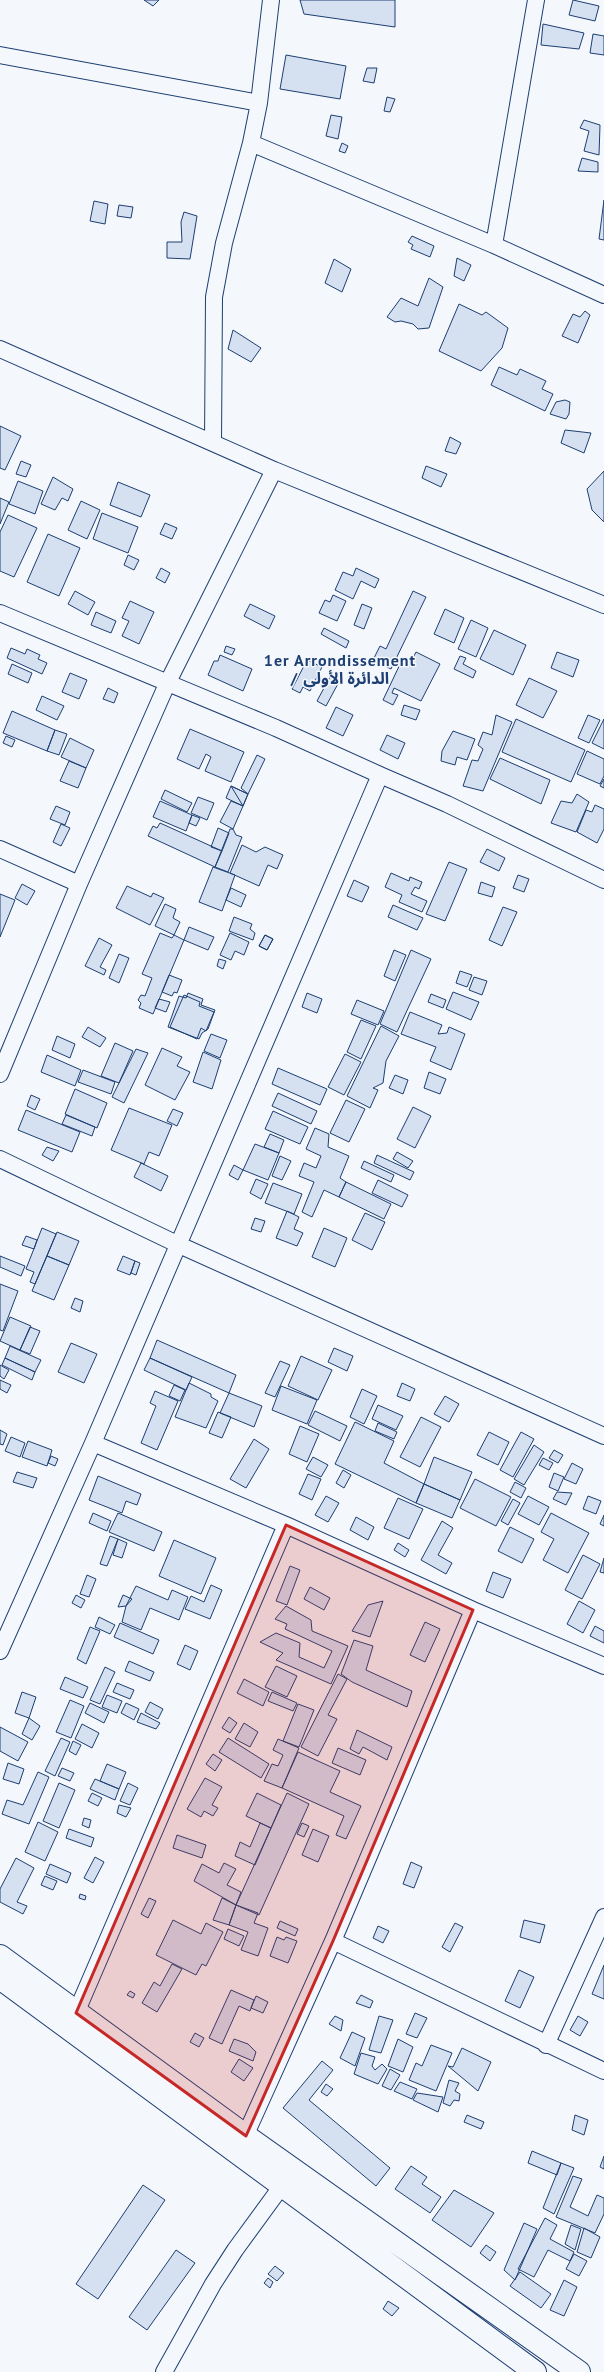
<svg xmlns="http://www.w3.org/2000/svg" width="604" height="2372" viewBox="0 0 604 2372" font-family="'PT Sans','Noto Sans Arabic',sans-serif">
	<rect width="100%" height="100%" fill="#f4f7fb"/>
	<path fill="#d5e0f0" stroke="#1d3f73" d="M144,0H159L153,6Z
		M300,0H395V27L304,14Z
		M573,0L599,6L595,21L569,15Z
		M543,24L584,33L579,49L541,45Z
		M593,34L604,36V55L590,53Z
		M286,55L346,66L340,99L280,89Z
		M367,68H377L374,83L363,81Z
		M387,97L395,99L390,112L384,111Z
		M331,115L342,117L338,139L326,136Z
		M584,120L600,125L599,155L584,151L589,131L580,128Z
		M342,143L348,146L345,153L339,151Z
		M582,158L598,162V172L578,171Z
		M604,200V240L599,239Z
		M94,201L108,204L105,224L90,221Z
		M119,205L133,207L131,218L117,216Z
		M184,212L197,216L190,259L167,258V242H182L181,222Z
		M412,236L434,246L430,257L411,249L413,245L408,242Z
		M457,258L471,265L464,281L454,276Z
		M334,259L351,269L342,292L325,283Z
		M429,278L443,287L429,328L418,329L413,324L401,321L395,322L387,317L401,298L418,306Z
		M459,304L482,315L486,312L508,328L502,348L481,371L439,351Z
		M585,311L590,315L578,343L562,336L573,314L580,317Z
		M233,330L261,348L251,362L228,349Z
		M499,367L517,375L520,369L546,381L542,389L553,394L545,411L491,385Z
		M565,400L570,402L569,414L566,419L550,414L556,402Z
		M0,426L21,436L5,470L0,468Z
		M565,430L591,433L584,453L561,443Z
		M450,437L461,443L456,454L445,451Z
		M21,461L31,465L26,477L16,474Z
		M426,466L447,474L441,487L422,478Z
		M604,471V522L592,510L587,489Z
		M53,477L73,489L68,501L62,498L55,510L41,504Z
		M18,481L43,491L35,514L9,504Z
		M118,482L150,495L141,517L110,505Z
		M0,498L9,502L0,524Z
		M81,501L100,510L87,539L68,530Z
		M102,513L138,527L128,553L93,539Z
		M8,515L37,528L14,577L0,571V532Z
		M165,523L177,528L172,539L160,534Z
		M48,534L80,548L59,596L27,582Z
		M128,555L139,560L134,570L124,565Z
		M161,568L170,573L165,583L156,578Z
		M356,568L379,579L375,588L361,581L353,599L335,590L343,572L353,576Z
		M75,591L95,602L88,615L68,604Z
		M413,591L426,597L391,669L373,660L380,646L386,649Z
		M333,595L346,601L337,621L319,613L325,600L330,602Z
		M130,601L154,612L139,644L122,636L129,621L122,618Z
		M250,604L275,616L269,629L244,616Z
		M362,604L372,608L364,629L354,625Z
		M445,609L464,618L454,643L434,634Z
		M96,612L116,621L111,633L91,625Z
		M471,620L488,628L476,657L458,649Z
		M324,628L349,641L346,648L321,634Z
		M494,630L526,645L513,675L480,659Z
		M226,646L235,649L232,655L224,652Z
		M11,648L25,654L27,649L40,655L38,659L47,663L42,674L7,658Z
		M416,652L440,664L421,701L394,688L392,693L398,695L393,705L383,700L403,658L411,662Z
		M557,652L579,660L573,677L551,668Z
		M220,655L252,669L243,691L208,675L214,661H218Z
		M460,656L466,658L463,664L476,671L473,678L454,669Z
		M307,660L322,667L310,691L303,687L300,693L292,689Z
		M12,664L32,673L28,683L8,674Z
		M70,673L87,680L79,699L62,692Z
		M331,675L340,680L326,706L317,701Z
		M529,678L557,691L543,718L516,705Z
		M108,688L118,693L114,703L103,699Z
		M42,696L64,706L57,720L36,710Z
		M404,705L420,710L416,720L401,715Z
		M336,707L353,715L343,736L326,728Z
		M12,711L55,730L47,751L3,733Z
		M496,715L512,722L483,791L463,786L472,760L478,761L483,749L478,745L483,732L492,735Z
		M588,715L600,720L589,743L578,738Z
		M516,719L585,750L571,782L502,752Z
		M604,719V749L592,743Z
		M190,729L244,752L231,782L205,771L211,757L206,754L199,769L177,759Z
		M55,730L67,734L59,755L47,751Z
		M453,731L475,739L467,760L457,757L455,765L441,761L442,751Z
		M387,735L405,743L398,759L380,750Z
		M6,736L15,740L12,747L3,743Z
		M70,738L94,750L86,768L61,757Z
		M587,751L604,759V776L600,784L577,774Z
		M257,755L265,759L248,794L241,788Z
		M500,758L550,780L541,804L490,779Z
		M69,761L86,768L78,788L60,781Z
		M604,779V788L600,786Z
		M231,786L248,794L243,806Z
		M231,786L248,794L243,806L226,798Z
		M165,790L192,803L187,812L161,799Z
		M577,794L589,802L576,832L551,823L561,801L572,803Z
		M198,797L214,803L207,820L191,813Z
		M160,801L192,815L186,831L153,817Z
		M231,801L243,806L233,829L220,822Z
		M595,805L604,809V829L597,843L577,832L586,810L592,812Z
		M56,806L70,812L65,825L50,819Z
		M192,815L200,818L196,826L189,823Z
		M160,823L222,851L215,867L148,836L153,826L157,828Z
		M61,824L70,828L61,846L53,842Z
		M218,828L229,833L222,851L211,847Z
		M230,829H233L236,835L242,837L228,872L215,867Z
		M242,845L256,852L265,847L283,855L277,869L268,865L259,886L230,873Z
		M487,849L505,858L499,871L480,862Z
		M449,862L467,869L445,921L426,914Z
		M213,867L235,875L222,911L199,902Z
		M391,873L409,881L410,877L422,882L419,889L415,887L411,894L427,901L422,912L399,902L402,895L385,887Z
		M518,875L529,879L524,892L513,888Z
		M354,880L369,887L362,902L347,896Z
		M481,882L495,887L492,897L478,893Z
		M22,884L35,891L27,905L15,898Z
		M127,886L151,897L153,893L164,898L150,925L116,908Z
		M231,888L246,895L241,907L226,900Z
		M0,894L15,900L0,937Z
		M165,904L176,909L173,918L180,922L174,935L155,926Z
		M393,905L423,918L417,930L388,917Z
		M503,907L517,912L502,946L489,940Z
		M234,917L252,924L250,929L255,933L253,940L229,931Z
		M189,927L214,937L208,950L184,940Z
		M160,933L172,938L174,935L184,940L153,1014L139,1008L141,1003L138,1000L141,995L145,996L152,978L142,974Z
		M230,933L249,942L244,955L235,951L231,960L220,955Z
		M265,935L273,939L267,950L259,946Z
		M265,935L273,939L267,950L259,946Z
		M99,938L112,945L100,967L106,970L104,975L85,966Z
		M394,950L406,955L395,981L384,976Z
		M411,950L431,959L397,1032L380,1024Z
		M119,954L129,958L119,983L109,978Z
		M219,959L226,961L223,969L217,966Z
		M460,971L472,975L467,987L456,983Z
		M169,975L182,980L177,993L174,992L172,996L162,992Z
		M474,977L487,981L482,995L469,990Z
		M453,992L479,1002L471,1020L446,1009Z
		M188,993L203,999L201,1005L215,1010L208,1029L202,1033L199,1039L168,1027L179,996L186,998Z
		M307,993L322,999L317,1013L302,1007Z
		M431,994L446,1000L443,1008L428,1002Z
		M184,995L200,1002L199,1006L214,1012L206,1031L201,1028L197,1039L170,1027Z
		M159,999L170,1002L166,1012L155,1008Z
		M357,1000L384,1011L378,1025L351,1014Z
		M410,1012L442,1025L438,1034L447,1033L449,1027L465,1034L451,1070L430,1061L436,1047L401,1034Z
		M361,1020L376,1026L361,1059L347,1052Z
		M381,1026L399,1036L386,1061L383,1083L373,1088L378,1090L370,1108L347,1096Z
		M88,1027L106,1038L100,1047L82,1037Z
		M211,1034L227,1040L220,1058L204,1051Z
		M57,1036L75,1044L70,1058L52,1050Z
		M115,1043L133,1051L119,1083L101,1076Z
		M162,1048L182,1057L177,1066L190,1072L175,1100L145,1085Z
		M136,1049L148,1053L124,1103L112,1097Z
		M203,1052L221,1060L212,1089L193,1082Z
		M345,1054L361,1062L344,1095L328,1087Z
		M47,1055L81,1070L75,1086L41,1072Z
		M278,1068L327,1089L320,1105L272,1084Z
		M83,1070L115,1082L111,1094L78,1082Z
		M429,1072L446,1079L440,1094L424,1088Z
		M395,1075L408,1080L403,1094L389,1088Z
		M75,1089L107,1103L97,1128L65,1114Z
		M278,1093L317,1111L311,1124L272,1106Z
		M31,1095L40,1099L35,1110L27,1106Z
		M346,1100L365,1109L349,1142L330,1133Z
		M413,1107L431,1116L415,1148L397,1139Z
		M129,1108L172,1125L159,1156L149,1152L144,1164L111,1150Z
		M173,1109L183,1113L177,1126L167,1121Z
		M26,1110L80,1132L72,1152L18,1130Z
		M273,1111L308,1127L300,1144L265,1129Z
		M66,1115L95,1127L92,1136L62,1124Z
		M315,1128L329,1134L328,1147L349,1156L340,1178L346,1182L339,1197L324,1190L312,1217L302,1212L314,1182L299,1176L304,1163L316,1168L321,1156L306,1149Z
		M270,1134L284,1140L279,1153L264,1147Z
		M255,1144L279,1153L268,1180L243,1170Z
		M47,1147L59,1151L53,1161L42,1155Z
		M397,1152L413,1161L408,1168L393,1159Z
		M377,1155L414,1172L410,1180L374,1163Z
		M280,1156L291,1161L282,1180L272,1176Z
		M364,1161L394,1175L391,1182L361,1168Z
		M141,1163L168,1176L161,1191L134,1177Z
		M234,1165L243,1170L238,1180L229,1175Z
		M256,1179L268,1184L261,1199L250,1193Z
		M378,1180L408,1195L402,1207L372,1193Z
		M346,1182L391,1204L384,1219L339,1197Z
		M273,1183L302,1194L294,1214L265,1203Z
		M287,1211L299,1217L294,1229L303,1233L297,1246L276,1238Z
		M365,1213L385,1222L372,1250L352,1240Z
		M255,1218L265,1221L261,1232L251,1229Z
		M42,1228L56,1234L35,1284L30,1282L34,1272L26,1269Z
		M324,1228L347,1238L335,1267L312,1257Z
		M57,1232L79,1241L69,1265L47,1256Z
		M26,1236L37,1240L34,1249L22,1245Z
		M0,1256L25,1266L21,1276L0,1267Z
		M47,1256L69,1265L54,1300L32,1291Z
		M123,1256L135,1261L130,1275L117,1270Z
		M135,1261L140,1263L136,1275L131,1273Z
		M0,1284L18,1291L3,1331L0,1330Z
		M75,1298L83,1301L80,1312L71,1308Z
		M10,1317L31,1326L20,1350L0,1341Z
		M30,1327L40,1331L30,1354L20,1350Z
		M157,1340L236,1375L229,1393L150,1358Z
		M71,1343L97,1354L84,1383L58,1372Z
		M10,1346L41,1360L35,1372L5,1358Z
		M334,1348L353,1356L347,1371L328,1362Z
		M301,1356L332,1370L318,1400L288,1386Z
		M5,1358L35,1372L32,1380L2,1365Z
		M150,1358L192,1377L186,1390L144,1370Z
		M280,1361L290,1365L275,1397L265,1393Z
		M0,1365L9,1370L4,1379L0,1376Z
		M0,1380L11,1385L7,1393L0,1389Z
		M189,1383L211,1394V1397L218,1401L206,1428L175,1417Z
		M402,1383L415,1389L410,1401L397,1396Z
		M174,1385L185,1390L180,1401L169,1396Z
		M281,1386L317,1400L307,1424L272,1410Z
		M362,1389L377,1396L364,1424L350,1417Z
		M155,1391L178,1401L157,1450L141,1443L156,1406L150,1403Z
		M229,1393L262,1406L254,1427L220,1413Z
		M445,1396L459,1404L449,1422L434,1414Z
		M378,1405L403,1416L396,1430L372,1419Z
		M315,1411L347,1426L340,1441L308,1425Z
		M218,1412L231,1417L222,1438L209,1433Z
		M421,1417L441,1427L420,1467L400,1457Z
		M355,1422L394,1441L384,1463L424,1484L416,1503L335,1464Z
		M378,1423L397,1432L394,1439L375,1431Z
		M300,1426L319,1434L307,1462L289,1454Z
		M0,1430L7,1434L3,1445L0,1444Z
		M489,1432L509,1442L498,1465L477,1455Z
		M521,1432L534,1439L513,1477L500,1470Z
		M11,1437L25,1443L20,1457L5,1451Z
		M254,1439L269,1449L246,1488L230,1479Z
		M28,1441L52,1450L47,1466L22,1457Z
		M534,1445L544,1452L524,1485L514,1479Z
		M554,1450L563,1455L558,1463L549,1458Z
		M51,1456L58,1459L55,1466L48,1463Z
		M313,1457L328,1465L321,1477L306,1469Z
		M434,1457L472,1472L460,1500L424,1484Z
		M543,1458L553,1463L549,1470L539,1465Z
		M572,1463L583,1469L576,1484L564,1479Z
		M343,1470L351,1475L344,1488L336,1483Z
		M17,1472L37,1478L33,1488L13,1482Z
		M554,1473L564,1477L558,1491L549,1487Z
		M308,1474L321,1479L312,1500L299,1494Z
		M98,1476L141,1494L137,1505L126,1501L122,1513L89,1500Z
		M475,1479L511,1497L496,1526L460,1508Z
		M515,1482L526,1488L521,1498L510,1492Z
		M424,1484L460,1500L452,1518L416,1503Z
		M557,1492L572,1493L566,1505L553,1499Z
		M326,1496L339,1503L328,1522L315,1515Z
		M528,1496L549,1507L539,1525L518,1514Z
		M588,1496L601,1501L596,1514L583,1509Z
		M398,1498L423,1509L409,1539L384,1528Z
		M513,1499L520,1503L508,1525L501,1521Z
		M93,1513L111,1521L107,1531L89,1523Z
		M118,1513L162,1532L154,1551L109,1532Z
		M551,1513L589,1533L568,1573L543,1560L554,1539L541,1532Z
		M604,1515V1526L600,1524Z
		M356,1517L374,1527L368,1540L350,1530Z
		M442,1521L453,1528L438,1555L452,1563L446,1574L421,1560Z
		M510,1527L534,1539L522,1563L498,1551Z
		M110,1536L118,1539L107,1566L100,1564Z
		M118,1539L127,1543L122,1558L113,1555Z
		M174,1540L216,1558L201,1594L159,1576Z
		M398,1543L409,1550L405,1557L394,1550Z
		M583,1555L600,1564L582,1599L565,1590Z
		M604,1558V1573L600,1572Z
		M290,1566L300,1570L287,1605L276,1601Z
		M493,1572L511,1579L503,1598L486,1591Z
		M87,1575L96,1579L89,1597L80,1594Z
		M211,1585L222,1590L210,1619L185,1609L191,1596L204,1602Z
		M136,1586L168,1600L172,1590L188,1597L179,1620L150,1608L141,1630L122,1622L126,1606Z
		M310,1587L330,1598L324,1610L304,1599Z
		M76,1595L85,1600L81,1608L72,1603Z
		M123,1595L132,1599L126,1606L118,1607Z
		M383,1601L370,1637L352,1631L368,1605Z
		M579,1601L595,1610L583,1633L567,1624Z
		M286,1606L311,1620L312,1631L348,1646L331,1684L276,1660L283,1653L260,1642L276,1633L300,1643L299,1657L324,1668L332,1651L285,1629L287,1624L275,1619Z
		M99,1617L115,1625L110,1634L95,1627Z
		M425,1622L440,1629L425,1662L410,1655Z
		M120,1623L159,1640L153,1654L114,1637Z
		M595,1626L604,1631V1643L590,1636Z
		M90,1627L100,1631L86,1664L77,1659Z
		M354,1640L373,1646L366,1670L412,1691L407,1707L352,1682L341,1674Z
		M185,1645L198,1651L190,1670L177,1664Z
		M129,1661L154,1672L150,1681L125,1671Z
		M276,1666L297,1676L287,1697L265,1687Z
		M105,1667L115,1672L100,1704L90,1700Z
		M338,1674L347,1679L328,1715L337,1719L318,1756L301,1747Z
		M65,1677L88,1687L83,1698L60,1689Z
		M244,1679L269,1692L263,1706L237,1693Z
		M117,1683L134,1690L130,1699L113,1692Z
		M22,1692L36,1697L29,1718L15,1713Z
		M272,1692L297,1703L293,1711L268,1701Z
		M107,1695L122,1701L117,1713L102,1707Z
		M70,1700L84,1706L71,1738L56,1732Z
		M150,1702L163,1709L158,1719L145,1712Z
		M90,1703L109,1712L104,1723L85,1713Z
		M126,1703L139,1709L134,1720L121,1713Z
		M298,1704L314,1710L299,1747L283,1741Z
		M141,1713L160,1723L156,1729L137,1722Z
		M229,1717L237,1723L230,1733L222,1728Z
		M29,1718L40,1726L32,1740L22,1734Z
		M244,1723L258,1732L250,1747L235,1739Z
		M82,1724L99,1733L92,1748L75,1739Z
		M0,1727L28,1742L18,1761L0,1751Z
		M357,1730L392,1747L387,1760L363,1747L359,1754L350,1749Z
		M61,1738L70,1742L55,1776L45,1771Z
		M228,1738L269,1764L261,1778L219,1752Z
		M278,1739L299,1748L282,1788L264,1781L272,1764L278,1766L283,1755L273,1750Z
		M73,1741L81,1745L76,1755L69,1751Z
		M338,1748L366,1760L360,1775L332,1763Z
		M298,1752L340,1771L330,1792L361,1806L346,1839L336,1835L344,1816L282,1788Z
		M213,1754L222,1760L215,1771L206,1764Z
		M8,1763L24,1769L19,1784L3,1779Z
		M107,1764L126,1772L119,1789L100,1781Z
		M62,1768L74,1773L70,1781L58,1776Z
		M38,1772L49,1777L29,1824L2,1814L7,1800L23,1805Z
		M205,1778L222,1787L212,1805L218,1808L213,1816L204,1811L201,1817L187,1809Z
		M95,1779L119,1789L115,1800L90,1789Z
		M59,1783L75,1790L59,1828L43,1821Z
		M128,1783L138,1788L130,1805L120,1801Z
		M92,1793L102,1798L98,1806L88,1801Z
		M257,1793L281,1805L271,1828L246,1816Z
		M287,1793L309,1804L259,1915L236,1905Z
		M119,1805L131,1808L126,1817L117,1813Z
		M84,1818L91,1820L89,1828L82,1825Z
		M38,1822L58,1832L45,1861L25,1852Z
		M260,1823L271,1828L255,1865L235,1856L240,1842L250,1847Z
		M302,1823L309,1826L304,1837L297,1834Z
		M69,1829L94,1838L91,1847L66,1838Z
		M313,1829L329,1836L318,1862L302,1855Z
		M177,1835L206,1845L202,1858L173,1848Z
		M95,1857L104,1862L93,1883L84,1878Z
		M16,1858L34,1868L17,1902L27,1906L23,1914L0,1902V1889Z
		M411,1862L422,1867L414,1888L403,1884Z
		M224,1863L236,1869L227,1885L241,1892L236,1905L194,1881L202,1864L219,1873Z
		M50,1864L71,1873L67,1883L46,1874Z
		M45,1876L57,1881L53,1890L41,1885Z
		M80,1894L86,1896L85,1900L79,1898Z
		M149,1898L156,1901L148,1918L141,1914Z
		M222,1898L236,1905L229,1925L213,1920Z
		M236,1905L258,1913L254,1923L268,1928L258,1956L241,1950L248,1932L229,1925Z
		M173,1920L201,1934L206,1923L223,1932L206,1966L202,1964L196,1975L156,1955Z
		M524,1920L545,1925L540,1943L520,1937Z
		M280,1921L298,1929L295,1936L277,1928Z
		M455,1923L463,1927L450,1952L442,1947Z
		M378,1926L389,1931L383,1943L373,1938Z
		M228,1929L244,1936L239,1946L224,1939Z
		M277,1937L284,1940L286,1937L297,1941L288,1963L270,1956Z
		M172,1964L182,1969L157,2012L142,2003L154,1982L160,1986Z
		M604,1965V1999L592,1994Z
		M519,1970L534,1977L520,2008L505,2001Z
		M231,1990L254,2000L250,2011L239,2006L222,2044L209,2038Z
		M130,1991L135,1994L133,1998L127,1995Z
		M361,1995L373,2001L370,2008L356,2003Z
		M256,1996L268,2002L263,2013L251,2008Z
		M415,2013L427,2018L417,2038L406,2034Z
		M335,2016L343,2020L341,2031L329,2024Z
		M379,2016L393,2020L381,2053L369,2050Z
		M578,2016L588,2022L580,2036L570,2030Z
		M352,2032L365,2038L355,2066L340,2058Z
		M195,2033L204,2038L199,2047L190,2042Z
		M234,2039L248,2044L256,2052L253,2061L229,2051Z
		M398,2039L413,2047L403,2072L388,2066Z
		M431,2045L452,2053L436,2091L409,2080L416,2063L422,2066Z
		M462,2048L491,2062L478,2091L448,2066L453,2067Z
		M361,2053L375,2057L372,2066L375,2070L382,2064L387,2069L378,2084L354,2074Z
		M239,2059L253,2068L244,2081L231,2072Z
		M322,2061L333,2070L309,2100L390,2168L376,2186L283,2108Z
		M390,2069L400,2075L391,2090L382,2086Z
		M449,2080L459,2083L455,2091L460,2094L459,2101L454,2100L450,2106L443,2103Z
		M400,2082L417,2089L412,2099L394,2091Z
		M326,2084L333,2089L327,2096L321,2092Z
		M417,2093L443,2097L438,2112L413,2100Z
		M467,2115L484,2122L481,2129L464,2122Z
		M575,2115L588,2120L584,2135L572,2130Z
		M532,2151L561,2163L557,2175L528,2163Z
		M604,2156V2169L600,2167Z
		M561,2163L574,2168L554,2214L543,2208Z
		M411,2166L427,2177L422,2184L441,2197L430,2213L395,2189Z
		M573,2176L582,2179L570,2207L588,2216L597,2195L604,2198V2214L595,2233L556,2217Z
		M143,2185L165,2200L98,2299L76,2284Z
		M454,2190L494,2213L471,2247L432,2220Z
		M545,2218L557,2225L550,2239L574,2252L570,2261L548,2250L534,2277L518,2269Z
		M524,2223L537,2229L515,2280L504,2270Z
		M571,2225L581,2229L575,2250L565,2244Z
		M584,2228L600,2237L591,2258L577,2252Z
		M486,2245L496,2252L490,2261L480,2253Z
		M176,2250L195,2263L147,2330L129,2317Z
		M574,2254L587,2261L579,2276L566,2269Z
		M275,2266L284,2273L277,2281L268,2274Z
		M520,2272L551,2294L541,2308L510,2286Z
		M268,2278L273,2282L270,2288L264,2283Z
		M564,2280L577,2287L564,2316L550,2310Z
		M388,2301L399,2308L392,2316L383,2309Z"/>
	<g fill="none" stroke-linecap="round" stroke-linejoin="round">
		<g stroke="#1d3f73" stroke-width="18">
			<path id="street" d="M0,55L259,103
				M251,143L494,245L604,295
				M494,245L536,0
				M0,349L274,470L167,684L79,884L0,1074
				M213,442L214,297L224,243L251,143L259,103L271,0
				M274,470L604,605
				M0,613L276,728L380,775L93,1443L0,1651
				M380,775L447,804L604,880
				M0,849L79,884
				M0,1159L177,1244L604,1436
				M93,1443L286,1525L473,1610L604,1666
				M333,1941L604,2071
				M76,2013L286,1525
				M546,2045L604,1917
				M241,2145L333,1941L473,1610
				M164,2372L213,2284L235,2250L281,2187"/>
		</g>
		<g stroke="#1d3f73" stroke-width="24">
			<path id="secondary" d="M0,1956L246,2136L579,2372
				M0,1978L535,2372"/>
		</g>
		<use href="#street" stroke="#f4f7fb" stroke-width="16"/>
		<use href="#secondary" stroke="#f4f7fb" stroke-width="22"/>
	</g>
	<path fill="#c62828" fill-opacity="0.2" stroke="#c62828" stroke-width="3" stroke-linejoin="round" d="M286,1525L473,1610L333,1941L246,2136L76,2013Z"/>
	<g text-anchor="middle" stroke-width="3" stroke-linejoin="round" paint-order="stroke">
		<g font-size="16" font-weight="bold" letter-spacing="1" fill="#1d3f73" stroke="#f4f7fb">
			<text x="340" y="666">1er Arrondissement<tspan x="340" dy="18">/ الدائرة الأولى</tspan></text>
		</g>
	</g>
</svg>
